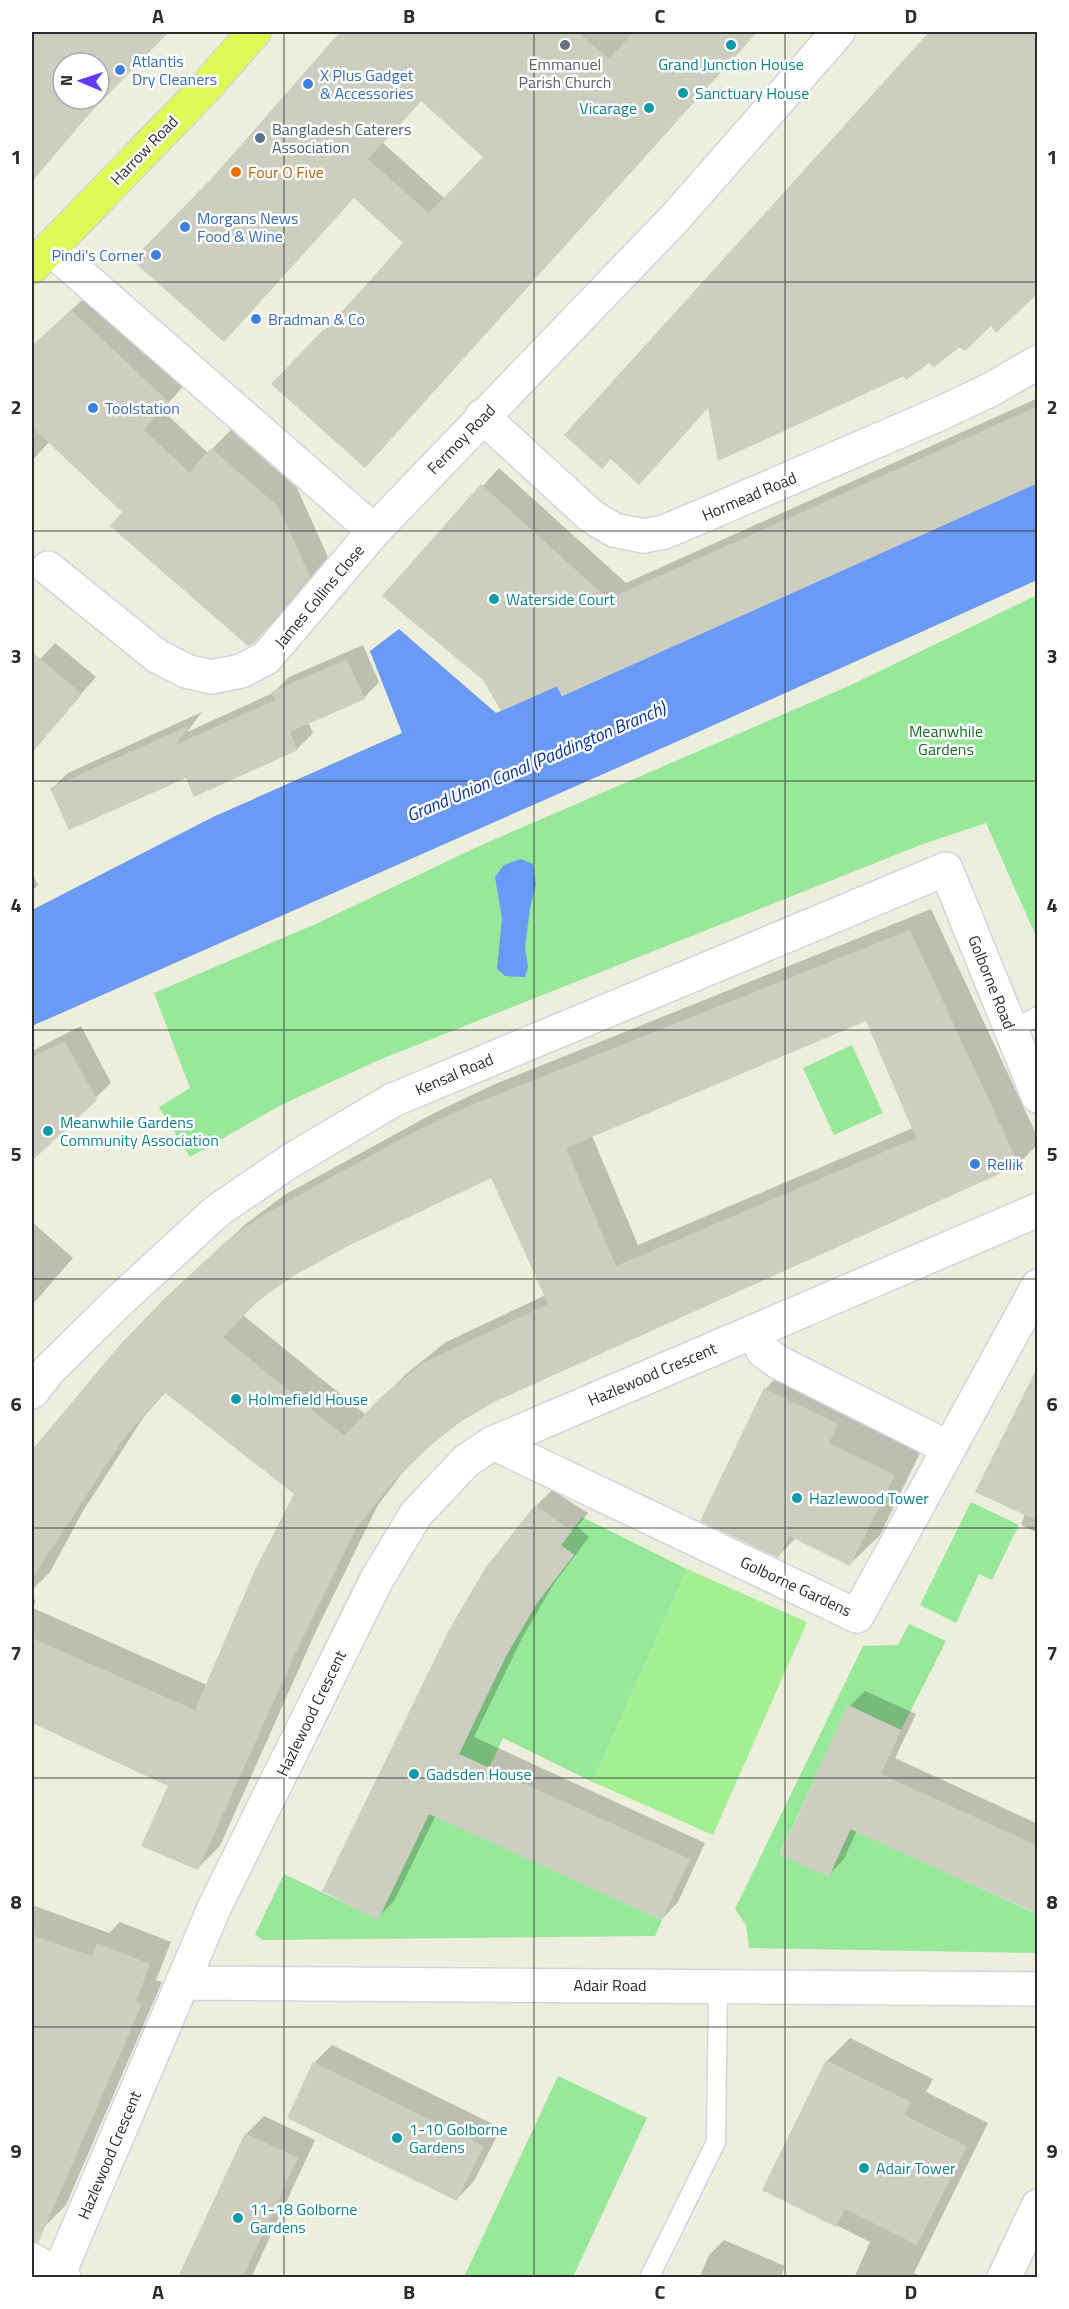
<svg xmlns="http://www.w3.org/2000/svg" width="1069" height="2309" viewBox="0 0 1069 2309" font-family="'Titillium Web',sans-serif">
	<rect width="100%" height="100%" fill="#eed"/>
	<path fill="#97e89b" d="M1037,595V939L986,823L923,844L379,1060L281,1105L190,1157L159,1107L190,1088L154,993L318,923L477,847L851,685Z
		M852,1045L883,1113L834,1135L803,1068Z
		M971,1502L1019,1525L992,1580L979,1574L956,1623L920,1605Z
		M582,1517L687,1569L593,1782L503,1738L461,1828L662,1920L655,1936L262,1940L255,1934L284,1874L378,1919L506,1656L537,1603L573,1555L561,1545Z
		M909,1624L946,1641L901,1730L848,1706L780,1854L829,1876L851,1829L1037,1914V1953L749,1948L746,1925L735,1909L863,1646L898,1645Z
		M558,2076L647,2118L573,2277H464Z"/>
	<path fill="#a3f092" d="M687,1569L807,1622L713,1835L593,1782Z"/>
	<path fill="#6a99f6" d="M1037,483V580L685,738L32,1026V910L213,817L402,733L370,651L399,629L496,713L557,686L562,696Z
		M521,859L533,864L536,885L530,908L525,947L528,967L525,977L505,976L497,969L502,918L495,877L504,865Z"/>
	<path fill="#0003" fill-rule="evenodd" d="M32,32H167L102,99L32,180ZM63,63H99V99H63Z
		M345,32H757L380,451L325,330L405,243L354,196L212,180ZM422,100L485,157L445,199L383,143Z
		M931,32H1038V294L1036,293L960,345L904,374L710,406L612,457L566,435Z
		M91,292L187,382L162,410L208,453L231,430L297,488L328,557L273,622L253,642L124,512L49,442L32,461V346Z
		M1038,398V481L558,684L484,679L384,596L499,468L626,583Z
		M55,643L96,677L42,738L32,729V668Z
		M363,645L379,682L364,698L308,722L313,733L297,749L187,776L52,788L68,773L202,712L187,732L273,693L289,677Z
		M32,874L38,885L32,891Z
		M931,909L1038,1138V1144L1018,1164L493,1401L459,1421L411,1462L378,1505L315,1633L220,1846L198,1868L170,1786L32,1721V1598L36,1600L33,1608L207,1685L296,1494L166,1391L143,1418L83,1511L50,1572L32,1590V1452L119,1348L187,1278L247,1223L286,1194L434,1113L495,1084ZM867,1019L913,1128L638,1245L592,1136ZM492,1176L546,1295L446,1342L406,1374L366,1415L243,1315L259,1299L292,1275L347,1245Z
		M81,1026L111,1083L39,1152L32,1146V1051Z
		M32,1222L73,1258L32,1305Z
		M795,1359L924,1445L880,1535L850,1564L796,1538L778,1556L765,1389Z
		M1038,1367V1533L1021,1525L1025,1514Z
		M552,1490L588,1513L577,1527L589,1537L553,1585L522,1638L474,1737L705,1843L678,1902L662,1919L436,1815L394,1901L377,1918L536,1506Z
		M865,1691L916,1714L895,1758L1038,1824V1912L857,1830L844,1859L829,1875L850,1706Z
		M32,1905L109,1933L120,1922L171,1942L156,1980L162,1982L66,2205L44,2227L32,2222Z
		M850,2038L933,2079L926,2092L988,2123L914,2273L924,2278H854L870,2242L764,2189L827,2061Z
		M332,2045L501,2128L474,2181L457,2199L314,2063Z
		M264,2116L315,2140L251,2278H180L246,2134Z
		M724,2240L785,2266L780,2278H699L709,2255Z"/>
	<path fill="#cdcdc0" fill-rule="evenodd" d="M32,32H169L88,115L32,182ZM63,63H99V99H63Z
		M340,32H577L609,58L634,32H757L365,468L271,384L324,329L326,331L403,243L354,198L224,342L132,260L211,179ZM421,101L483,157L429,213L368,159Z
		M929,32H1038V293L996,333L991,326L965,351L960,347L934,367L929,363L906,380L904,376L718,461L708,408L639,485L611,459L602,469L564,435Z
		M71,310L169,402L144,430L189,472L211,448L279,507L310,577L254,643L248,646L110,526L122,512L32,427V346Z
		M1038,406V483L562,696L557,686L501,711L483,680L382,596L481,484L608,599Z
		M32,652L82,694L32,753Z
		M347,659L365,699L290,732L298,750L194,797L186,778L69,830L50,788L190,725L175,745L275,700L271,692Z
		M910,930L1019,1165L494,1402L460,1422L430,1446L391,1484L356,1529L294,1656L198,1870L141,1846L168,1786L32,1723V1638L195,1710L255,1570L294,1494L164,1392L122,1441L32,1579V1450L118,1347L163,1300L223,1244L263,1215L410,1134L471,1105ZM866,1021L916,1138L616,1266L566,1148ZM491,1178L548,1304L423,1363L382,1396L344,1436L223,1337L258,1301L293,1276L348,1246Z
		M65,1041L97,1100L32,1161V1057Z
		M1038,1366V1521L975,1492Z
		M764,1388L838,1424L829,1443L895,1475L850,1566L789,1536L778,1558L700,1521Z
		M535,1505L572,1531L561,1545L574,1555L537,1603L506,1656L459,1754L690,1859L662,1920L429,1814L378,1920L322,1891L449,1630L486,1567Z
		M848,1705L901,1730L881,1774L1038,1846V1914L850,1829L829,1877L780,1855Z
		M32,1935L92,1956L97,1943L150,1964L136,2002L142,2004L38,2243L32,2241Z
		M826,2060L911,2102L904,2115L967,2146L917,2245L845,2209L836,2227L762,2190Z
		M313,2062L484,2146L457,2201L287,2118Z
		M245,2133L298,2158L243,2277H178Z"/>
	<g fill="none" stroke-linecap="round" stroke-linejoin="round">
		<g stroke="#d6d2e5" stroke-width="21">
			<path id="lane" d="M1012,1030L1038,1016
				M649,2278L716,2142L718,1985"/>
		</g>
		<g stroke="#d6d2e5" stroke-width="36">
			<path id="street" d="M50,248L374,531
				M482,416L591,516L614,530L643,536L664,532L707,514L939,414L992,389L1038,362
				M48,568L157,656L186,671L211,677L241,671L266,658L374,531L675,218L838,32
				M754,1331L763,1351L778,1362L949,1448
				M32,1392L49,1370L119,1301L217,1211L290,1161L393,1100L946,869L1038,1096
				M493,1443L857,1616L1038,1286
				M182,1983L1038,1989
				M32,2260L64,2278
				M59,2273L215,1906L377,1579L416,1514L466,1461L493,1443L1038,1210
				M1004,2278L1038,2206"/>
		</g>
		<g stroke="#d5d5d5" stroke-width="36">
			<path id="primary" d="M32,267L204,89L254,32"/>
		</g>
		<use href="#lane" stroke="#fff" stroke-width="18"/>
		<use href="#street" stroke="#fff" stroke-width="33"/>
		<use href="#primary" stroke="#dffa57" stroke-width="33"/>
	</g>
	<path fill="none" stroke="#2c2c2c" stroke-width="1.5" stroke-opacity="0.55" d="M284,32V2278M534,32V2278M785,32V2278M32,282H1038M32,531H1038M32,781H1038M32,1030H1038M32,1279H1038M32,1528H1038M32,1778H1038M32,2027H1038"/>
	<circle fill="#6b7280" stroke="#fff" stroke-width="2" cx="565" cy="45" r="6"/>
	<g fill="#0f9aa8" stroke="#fff" stroke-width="2">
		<circle cx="731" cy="45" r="6"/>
		<circle cx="683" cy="93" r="6"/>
		<circle cx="649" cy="108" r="6"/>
		<circle cx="494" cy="599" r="6"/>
		<circle cx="48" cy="1131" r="6"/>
		<circle cx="236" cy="1399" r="6"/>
		<circle cx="797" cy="1498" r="6"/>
		<circle cx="414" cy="1774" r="6"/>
		<circle cx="397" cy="2138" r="6"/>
		<circle cx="864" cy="2168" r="6"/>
		<circle cx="238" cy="2218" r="6"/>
	</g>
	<g fill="#3f7fe0" stroke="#fff" stroke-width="2">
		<circle cx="120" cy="70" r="6"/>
		<circle cx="308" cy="84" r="6"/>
		<circle cx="185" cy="227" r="6"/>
		<circle cx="156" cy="255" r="6"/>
		<circle cx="256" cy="319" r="6"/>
		<circle cx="93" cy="408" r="6"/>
		<circle cx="975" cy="1164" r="6"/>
	</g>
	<circle fill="#5c6f8a" stroke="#fff" stroke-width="2" cx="260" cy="138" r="6"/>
	<circle fill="#e8710a" stroke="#fff" stroke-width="2" cx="236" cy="172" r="6"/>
	<g text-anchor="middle" stroke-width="5" stroke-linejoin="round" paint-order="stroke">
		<g font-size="16" fill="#366cbe" stroke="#fff" text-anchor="start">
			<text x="132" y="67">Atlantis<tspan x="132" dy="18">Dry Cleaners</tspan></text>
			<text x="320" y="81">X Plus Gadget<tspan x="320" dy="18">&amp; Accessories</tspan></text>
			<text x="197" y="224">Morgans News<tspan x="197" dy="18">Food &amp; Wine</tspan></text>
			<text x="144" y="261" text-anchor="end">Pindi's Corner</text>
			<text x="268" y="325">Bradman &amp; Co</text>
			<text x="105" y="414">Toolstation</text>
			<text x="987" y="1170">Rellik</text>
		</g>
		<g font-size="16" fill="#5b616d" stroke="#fff">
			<text x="565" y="70">Emmanuel<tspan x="565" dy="18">Parish Church</tspan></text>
		</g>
		<g font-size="16" fill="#0d838f" stroke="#fff" text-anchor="start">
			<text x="731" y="70" text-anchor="middle">Grand Junction House</text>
			<text x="695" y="99">Sanctuary House</text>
			<text x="637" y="114" text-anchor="end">Vicarage</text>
			<text x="506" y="605">Waterside Court</text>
			<text x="60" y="1128">Meanwhile Gardens<tspan x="60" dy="18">Community Association</tspan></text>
			<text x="248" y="1405">Holmefield House</text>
			<text x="809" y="1504">Hazlewood Tower</text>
			<text x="426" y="1780">Gadsden House</text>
			<text x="409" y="2135">1-10 Golborne<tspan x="409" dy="18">Gardens</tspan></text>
			<text x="876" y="2174">Adair Tower</text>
			<text x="250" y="2215">11-18 Golborne<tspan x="250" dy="18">Gardens</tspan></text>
		</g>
		<g font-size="16" fill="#4e5e75" stroke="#fff" text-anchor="start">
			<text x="272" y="135">Bangladesh Caterers<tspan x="272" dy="18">Association</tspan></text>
		</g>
		<g font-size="16" fill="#2c2c2c" stroke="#fff">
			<text transform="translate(144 150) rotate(-46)" y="6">Harrow Road</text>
			<text transform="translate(461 439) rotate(-46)" y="6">Fermoy Road</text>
			<text transform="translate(749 496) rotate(-23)" y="6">Hormead Road</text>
			<text transform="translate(319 596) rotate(-50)" y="6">James Collins Close</text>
			<text transform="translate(992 982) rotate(68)" y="6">Golborne Road</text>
			<text transform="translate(454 1074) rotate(-23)" y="6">Kensal Road</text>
			<text transform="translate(652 1374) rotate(-23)" y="6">Hazlewood Crescent</text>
			<text transform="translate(796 1586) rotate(25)" y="6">Golborne Gardens</text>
			<text transform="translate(311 1713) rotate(-64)" y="6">Hazlewood Crescent</text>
			<text x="610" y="1991">Adair Road</text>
			<text transform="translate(109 2155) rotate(-67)" y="6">Hazlewood Crescent</text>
		</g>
		<g font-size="16" fill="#c56008" stroke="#fff" text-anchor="start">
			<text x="248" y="178">Four O Five</text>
		</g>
		<g font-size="16" fill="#166f27" stroke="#fff">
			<text x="946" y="737">Meanwhile<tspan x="946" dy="18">Gardens</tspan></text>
		</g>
		<g font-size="18" font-style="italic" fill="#052fa7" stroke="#fff">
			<text transform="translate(536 762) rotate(-23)" y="6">Grand Union Canal (Paddington Branch)</text>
		</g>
	</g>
	<rect width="1069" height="2309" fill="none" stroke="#ffffff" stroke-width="66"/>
	<g transform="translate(81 81) rotate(272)"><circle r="28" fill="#ffffff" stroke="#ababab" stroke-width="1.5"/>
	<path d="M0-4.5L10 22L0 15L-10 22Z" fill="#633aff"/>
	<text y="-9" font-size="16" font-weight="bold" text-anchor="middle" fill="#2c2c2c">N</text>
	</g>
	<rect x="33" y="33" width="1003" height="2243" fill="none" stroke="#2c2c2c" stroke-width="2"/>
	<g font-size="20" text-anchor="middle" font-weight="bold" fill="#2c2c2c">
		<text x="158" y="23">A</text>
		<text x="409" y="23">B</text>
		<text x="660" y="23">C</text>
		<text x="911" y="23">D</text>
		<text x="16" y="164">1</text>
		<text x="1052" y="164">1</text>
		<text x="16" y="414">2</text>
		<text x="1052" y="414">2</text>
		<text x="16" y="663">3</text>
		<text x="1052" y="663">3</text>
		<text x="16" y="912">4</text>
		<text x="1052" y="912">4</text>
		<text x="16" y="1161">5</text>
		<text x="1052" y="1161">5</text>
		<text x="16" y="1411">6</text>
		<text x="1052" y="1411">6</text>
		<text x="16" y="1660">7</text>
		<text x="1052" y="1660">7</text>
		<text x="16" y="1909">8</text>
		<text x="1052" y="1909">8</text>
		<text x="16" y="2158">9</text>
		<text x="1052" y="2158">9</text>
		<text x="158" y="2299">A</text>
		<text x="409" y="2299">B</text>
		<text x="660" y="2299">C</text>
		<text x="911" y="2299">D</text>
	</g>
</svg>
